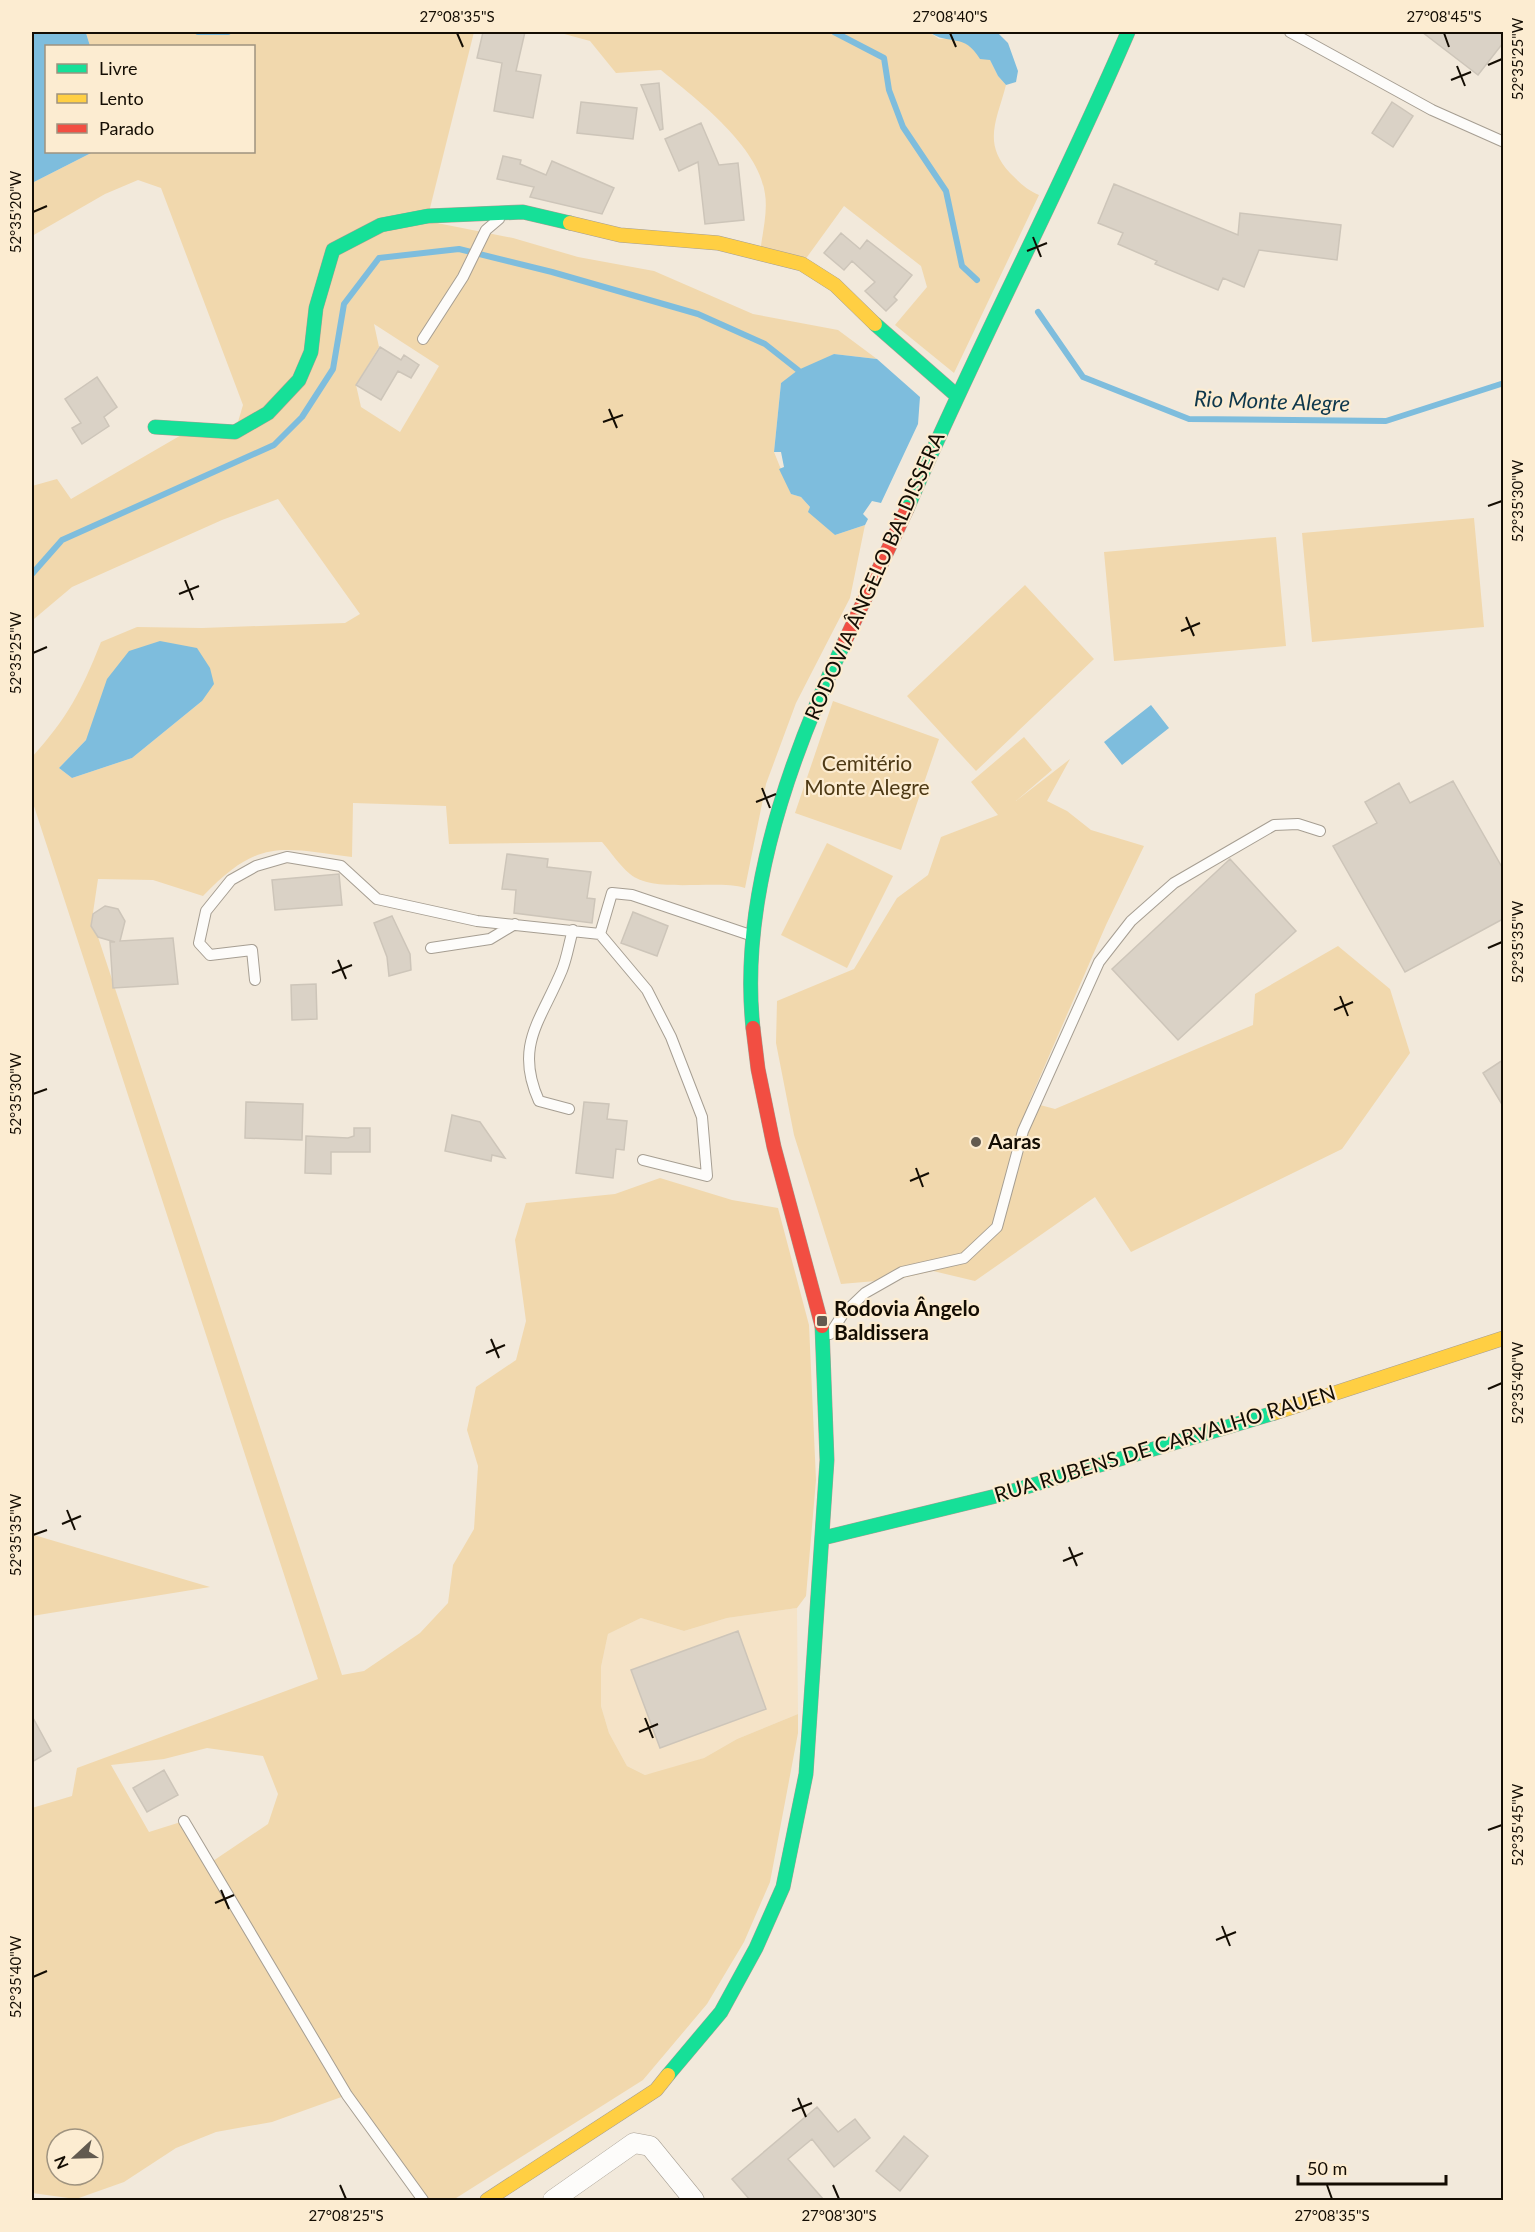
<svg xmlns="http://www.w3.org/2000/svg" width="1535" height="2232" viewBox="0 0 1535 2232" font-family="Lato,sans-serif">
	<rect width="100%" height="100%" fill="#f2e9db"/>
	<path fill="#f5e3c7" d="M797,1608L798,1714L737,1739L704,1758L671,1769L645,1775L627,1766L609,1733L601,1706V1667L608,1634L641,1618L684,1631L727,1618Z"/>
	<path fill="#f1d8ad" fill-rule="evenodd" d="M46,32H474L428,216L437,223L513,238L578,257L654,271L753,314L838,330L877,359L834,354L781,383L774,452L791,494L801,497L835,535L865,525L850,598L796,703L766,784L745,888C716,879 653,894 630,874C619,865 611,852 602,842L449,844L446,806L353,803L352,857C279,847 258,839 203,896L153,880L98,879L91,926L98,937L342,1675L364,1671L420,1633L448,1603L453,1565L474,1529L478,1466L467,1430L476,1387L516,1360L526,1321L515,1240L526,1203L615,1194L660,1178L732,1200L778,1208L809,1325L816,1480L806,1596L797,1608L727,1618L684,1631L641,1618L608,1634L601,1667V1706L609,1733L627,1766L645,1775L704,1758L737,1739L798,1714V1733L770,1882L744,1942L707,2004L643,2080L453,2200H423L347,2095L272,2122L216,2132L176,2148L124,2182L76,2199L32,2193V1808L72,1796L77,1768L318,1679L32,800V757C68,717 81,692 101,642L137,627L202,628L345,623L360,614L278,499L222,520L72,587L34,619L32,625V486L57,479L71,499L195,427L235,432L243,405L161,188L138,180L105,194L32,236V183L93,152H254V46H90L86,33ZM374,324L439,366L400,432L361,407L356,385L379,347ZM202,701L132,758L72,778L59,768L86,740ZM207,1748L263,1756L278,1794L268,1824L210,1863L184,1821L149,1832L111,1765L164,1759ZM57,2139H93V2175H57Z
		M557,32H929L939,39L955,38L973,47L990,60L998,76L1006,85C997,120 982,143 1010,173C1020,183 1027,190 1039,195L954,373L895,325L927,287L921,266L844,206L802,264L760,253C762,235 768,212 765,194C759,146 696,99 661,70L616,73L590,41Z
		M1474,518L1484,627L1312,642L1302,533Z
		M1276,537L1286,646L1114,661L1104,552Z
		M1025,585L1094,659L976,771L907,696Z
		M833,701L939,739L901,850L795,813Z
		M1024,737L1052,770L1016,801L1070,759L1047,801L1067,811L1091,830L1144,846L1106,925L1029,1102L1055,1109L1253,1025L1255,994L1338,946L1390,989L1410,1053L1342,1149L1131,1252L1095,1197L975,1281L933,1271L899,1279L841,1284L794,1135L776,1043L777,1001L854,969L897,898L928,875L941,837L998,815L971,782Z
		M827,843L893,876L847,968L781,935Z
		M32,1534L34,1535L210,1587L32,1616Z"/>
	<path fill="#7ebddd" d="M32,32L86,33L90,46H46V152H93L32,183Z
		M929,32H997L1008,43L1018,71L1016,82L1006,85L998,76L990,60L980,59C964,32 949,46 929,32Z
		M834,354L877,359L920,397L918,424L881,503L872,501L863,514L868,519L865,525L835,535L808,512L810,507L801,497L791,494L779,469L784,467L781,452H774L781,383L798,370Z
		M160,641L197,648L210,668L214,684L202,701L132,758L72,778L59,768L86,740L107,679L129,651Z
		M1151,705L1169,728L1122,765L1104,742Z"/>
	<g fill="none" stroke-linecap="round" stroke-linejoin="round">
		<path stroke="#7ebddd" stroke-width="6" d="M198,32H228
			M834,32L884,58L889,90L903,127L946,191L962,266L977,280
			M1038,312L1083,377L1189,419L1386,421L1504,383
			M32,574L62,540L274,445L302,417L333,369L344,304L379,258L459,249L552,272L698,314L765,344L798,370"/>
	</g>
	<path fill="#dad2c6" stroke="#cdc5b9" stroke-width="1.5" d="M483,32H525L516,71L541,75L533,118L494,111L502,63L477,58Z
		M1422,32H1503V43L1478,75Z
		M659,83L663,129L660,130L641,85Z
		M581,102L637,108L633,139L577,133Z
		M1392,102L1413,116L1393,147L1372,133Z
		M701,123L719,165L738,163L744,220L705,224L698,162L679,171L665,139Z
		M503,156L521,160L520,164L546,175L552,161L614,188L602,214L530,197L534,187L497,179Z
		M1114,184L1238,235L1240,213L1341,225L1337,260L1259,250L1244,287L1223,278L1218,290L1155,264L1157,261L1118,244L1123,233L1098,223Z
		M841,233L860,249L867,240L912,275L894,297L897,300L886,311L865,291L875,282L852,261L844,270L824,253Z
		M380,347L401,360L404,355L419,365L411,378L398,371L381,400L356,385Z
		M97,377L117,407L104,417L109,426L82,444L72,428L81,423L65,399Z
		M1453,781L1503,869V919L1405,972L1333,846L1377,823L1365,802L1399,783L1410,803Z
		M507,854L548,859L547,867L591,872L587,898L595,899L592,923L514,913L516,890L502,889Z
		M1230,859L1296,931L1178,1040L1112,969Z
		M339,874L342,905L275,910L272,880Z
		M105,906L118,909L125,921L120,941L173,938L178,984L113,988L110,942H115L98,937L91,926L93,914Z
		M633,912L668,926L657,956L621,943Z
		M392,916L410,954L411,970L389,976L387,957L374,923Z
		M316,984L317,1019L292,1020L291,985Z
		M1503,1060V1106L1483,1073Z
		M246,1102L303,1104L302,1140L245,1138Z
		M584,1102L609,1104L607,1119L627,1121L624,1150L616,1149L613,1178L576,1173Z
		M452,1115L480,1122L505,1158L492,1155L491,1161L445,1151Z
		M354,1128H370V1152H331V1174L305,1173L306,1136L348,1138L354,1136Z
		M738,1631L766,1709L660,1748L631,1670Z
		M32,1716L51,1751L32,1762Z
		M164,1770L178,1795L147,1812L133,1788Z
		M817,2107L838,2132L855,2119L870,2138L834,2167L812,2139L788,2159L824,2200H750L732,2179Z
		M904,2136L928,2156L900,2191L876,2171Z"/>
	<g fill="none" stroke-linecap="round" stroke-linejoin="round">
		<g stroke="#a69e92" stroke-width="12">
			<path id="lane" d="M1290,32L1432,110L1504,142
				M423,339L463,277L486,230L499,219
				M600,934L647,990L671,1037L702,1117L707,1176L643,1160
				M431,948L490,939L515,924
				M255,980L252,950L210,955L199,943L206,911L231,880L256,866L287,857L341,866L377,899L477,921L600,934L612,893L632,895L753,936
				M569,1109L539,1101C514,1045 541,1021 562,970C567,958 569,943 573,930
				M830,1334L843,1314L865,1293L902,1272L964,1258L997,1227L1023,1131L1099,962L1131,921L1174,883L1274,825L1298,824L1320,831
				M184,1821L347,2095L423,2200"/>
		</g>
		<g stroke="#a69e92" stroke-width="21">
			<path id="street" d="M553,2200L634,2143L650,2146L694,2200"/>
		</g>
		<g stroke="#a69e92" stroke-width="15">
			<path id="fast" d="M875,324L956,395
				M155,427L235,432L268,413L299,380L311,352L316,308L333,250L381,225L428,216L523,212L570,223
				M907,509C976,348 1059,193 1128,32
				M753,1028C739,899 790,756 845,641
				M823,1538L996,1496L1274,1413
				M668,2075L721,2012L756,1948L783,1887L806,1774L827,1460L822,1326"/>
		</g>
		<g stroke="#a69e92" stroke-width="15">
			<path id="slow" d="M570,223L620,235L718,243L802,264L835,285L875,324
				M1274,1413L1504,1338
				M487,2200L656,2090L668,2075"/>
		</g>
		<g stroke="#a69e92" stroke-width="15">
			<path id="jam" d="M845,641L907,509
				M753,1028L758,1069L774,1147L822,1326"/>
		</g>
		<use href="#lane" stroke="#fdfcfa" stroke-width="10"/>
		<use href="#street" stroke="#fdfcfa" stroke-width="20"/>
		<use href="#fast" stroke="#16e098" stroke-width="14"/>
		<use href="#slow" stroke="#ffcf43" stroke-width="14"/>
		<use href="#jam" stroke="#f24e42" stroke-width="14"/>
	</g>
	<path fill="none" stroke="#140d03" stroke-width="2" d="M457,33L463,47M950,33L956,47M1444,33L1449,47M1488,65L1502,59M1457,66L1465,86M1451,80L1471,72M33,212L47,206M1033,237L1041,257M1027,251L1047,243M609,409L617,428M603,422L623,415M1488,506L1502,501M185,580L193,600M179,594L199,586M1186,617L1194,636M1181,631L1200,623M33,653L47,647M762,788L770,808M756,802L776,794M1488,948L1502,942M338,960L346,979M332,973L352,965M1340,996L1348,1016M1334,1010L1353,1002M33,1094L47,1089M916,1168L923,1187M910,1181L929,1173M491,1339L499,1358M486,1353L505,1345M1488,1389L1502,1383M67,1510L75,1530M62,1524L81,1516M33,1535L47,1530M1069,1547L1077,1566M1063,1561L1083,1553M645,1718L653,1738M639,1732L658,1724M1488,1830L1502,1825M221,1890L229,1909M215,1903L234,1895M1222,1926L1230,1946M1216,1940L1236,1932M33,1977L47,1971M798,2098L806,2117M792,2111L812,2103M340,2185L346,2199M833,2185L839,2199M1327,2185L1332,2199"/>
	<g fill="#625a4f" stroke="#fcecd1" stroke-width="2">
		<circle cx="976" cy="1142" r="6"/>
		<rect x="816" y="1315" width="12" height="12" rx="3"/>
	</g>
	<g text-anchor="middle" stroke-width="4.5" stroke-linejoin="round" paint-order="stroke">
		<g font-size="21" fill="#140d03" stroke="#fcecd1">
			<text transform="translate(875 576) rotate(-66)" y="7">RODOVIA ÂNGELO BALDISSERA</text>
			<text transform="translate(1165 1444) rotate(-17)" y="7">RUA RUBENS DE CARVALHO RAUEN</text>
		</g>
		<g font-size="21" fill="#4d3915" stroke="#fcecd1">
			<text x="867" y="771">Cemitério<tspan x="867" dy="24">Monte Alegre</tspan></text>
		</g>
		<g font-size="21" font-weight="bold" fill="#140d03" stroke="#fcecd1" text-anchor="start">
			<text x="988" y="1149">Aaras</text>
			<text x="834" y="1316">Rodovia Ângelo<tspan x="834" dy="24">Baldissera</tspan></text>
		</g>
		<g font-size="22" font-style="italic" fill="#0e374c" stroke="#fcecd1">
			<text transform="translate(1272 401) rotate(2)" y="8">Rio Monte Alegre</text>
		</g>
	</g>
	<rect width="1535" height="2232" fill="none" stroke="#fcecd1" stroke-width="66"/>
	<rect x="45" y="45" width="210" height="108" fill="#fcecd1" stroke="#9f937f" stroke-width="1.5"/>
	<rect x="57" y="64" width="30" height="9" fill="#16e098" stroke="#9f937f" stroke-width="1.5"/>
	<text x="99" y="75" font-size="18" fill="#140d03">Livre</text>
	<rect x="57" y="94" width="30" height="9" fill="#ffcf43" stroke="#9f937f" stroke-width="1.5"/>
	<text x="99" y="105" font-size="18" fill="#140d03">Lento</text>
	<rect x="57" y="124" width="30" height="9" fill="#f24e42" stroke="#9f937f" stroke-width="1.5"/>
	<text x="99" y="135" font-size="18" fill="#140d03">Parado</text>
	<g transform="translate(75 2157) rotate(248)"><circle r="28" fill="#fcecd1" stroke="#9f937f" stroke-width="1.5"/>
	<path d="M0-4.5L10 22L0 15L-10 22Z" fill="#625a4f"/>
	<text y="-9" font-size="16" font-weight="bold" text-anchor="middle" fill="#140d03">N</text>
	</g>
	<path d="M1298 2175v9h148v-9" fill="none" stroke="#140d03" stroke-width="3"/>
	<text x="1307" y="2175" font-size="18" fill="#140d03" stroke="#fcecd1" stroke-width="4.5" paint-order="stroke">50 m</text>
	<rect x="33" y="33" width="1469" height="2166" fill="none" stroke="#140d03" stroke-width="2"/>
	<g font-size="15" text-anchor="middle" fill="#140d03">
		<text x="457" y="22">27°08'35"S</text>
		<text x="950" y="22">27°08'40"S</text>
		<text x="1444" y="22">27°08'45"S</text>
		<text transform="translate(1518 59) rotate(-90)" y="5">52°35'25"W</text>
		<text transform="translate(16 212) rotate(-90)" y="5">52°35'20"W</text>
		<text transform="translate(1518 501) rotate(-90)" y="5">52°35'30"W</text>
		<text transform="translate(16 653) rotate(-90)" y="5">52°35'25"W</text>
		<text transform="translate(1518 942) rotate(-90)" y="5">52°35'35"W</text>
		<text transform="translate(16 1094) rotate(-90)" y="5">52°35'30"W</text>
		<text transform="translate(1518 1383) rotate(-90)" y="5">52°35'40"W</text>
		<text transform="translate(16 1535) rotate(-90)" y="5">52°35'35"W</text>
		<text transform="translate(1518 1825) rotate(-90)" y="5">52°35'45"W</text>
		<text transform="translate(16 1977) rotate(-90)" y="5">52°35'40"W</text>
		<text x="346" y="2221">27°08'25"S</text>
		<text x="839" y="2221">27°08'30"S</text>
		<text x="1332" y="2221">27°08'35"S</text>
	</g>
</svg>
